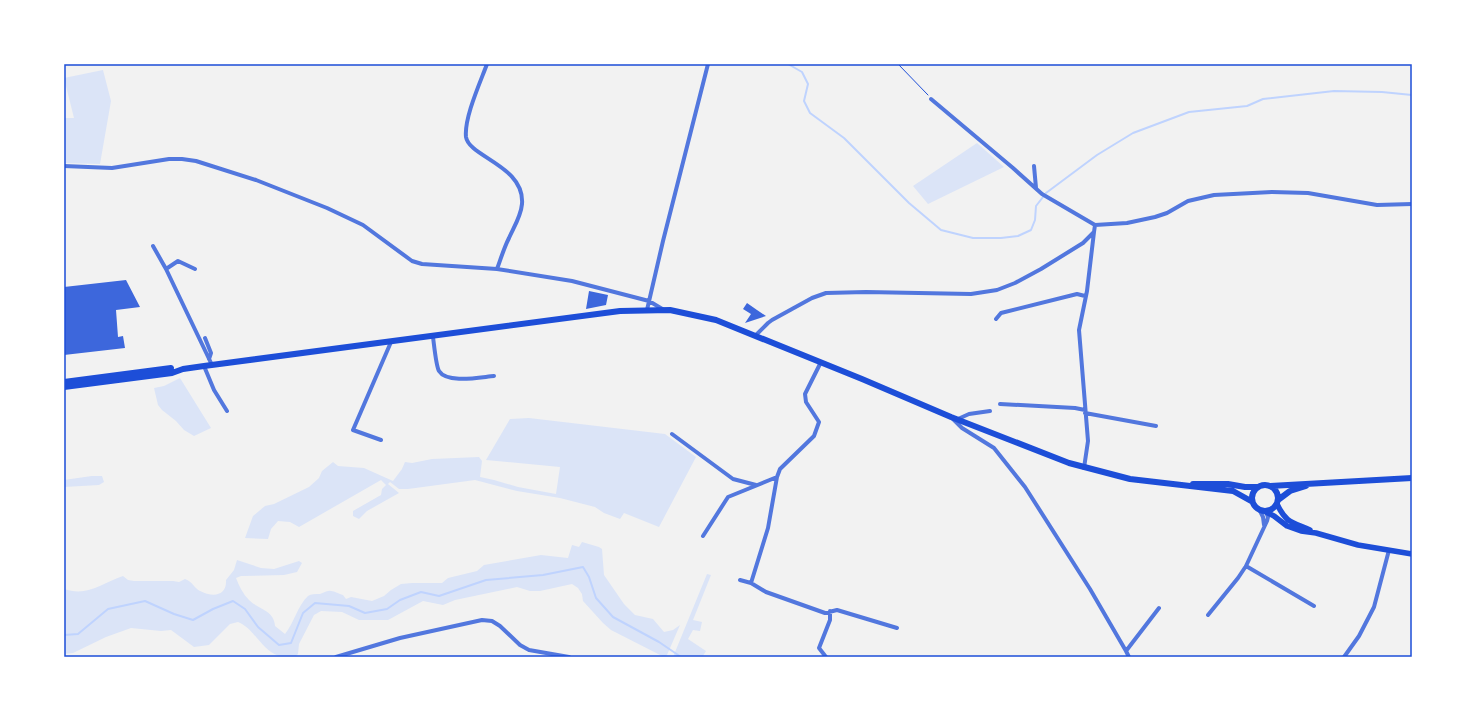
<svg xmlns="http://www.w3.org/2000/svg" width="1476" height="721" viewBox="0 0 1476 721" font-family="Inter,sans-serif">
	<rect width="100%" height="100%" fill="#f2f2f2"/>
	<path fill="#dbe4f7" d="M103,70L111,101L100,164L64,163V118H74L64,78Z
		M977,143L1004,167L928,204L913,186Z
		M180,378L211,428L194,436L184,430L176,421L162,410L158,405L154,388L164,386Z
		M529,418L665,434L696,457L659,527L624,513L620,519L604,513L595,507L560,498L517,491L475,480L408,489H399L390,482L388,484L399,493L367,511L359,519L353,516V511L381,495L382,489L386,485L381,480L299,527L290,522L278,521L271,529L268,539L245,538L253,516L265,506L274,504L309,487L319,478L322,471L333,462L338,466L364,468L393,481L402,469L405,462L412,463L432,459L479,457L482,461L480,477L494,480L518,487L556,494L560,467L486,460L510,419Z
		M92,476H102L104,482L99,485L64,487V480Z
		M582,542L599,547L602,549L604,575L624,604L635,615L653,619L664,632L673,630L680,625L667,655L664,657L611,630L603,623L583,601L582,594L578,588L572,584L540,591H530L517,587L455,600L443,605L423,601L388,620H359L342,612L321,611L314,615L299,644L298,654L295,657C290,657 284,658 279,656C261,650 255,629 238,622L230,624L209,645L194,647L171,630L161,631L131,628L106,637L73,653L64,654V589C88,597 102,583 123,576L128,580L134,581H173L179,582L185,579C193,582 194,588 200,591C212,597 227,597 226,580L234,570L237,560L261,568L274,569L299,561L302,563L297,572L284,575L241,576L236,578C239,586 243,594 249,600C259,610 274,610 275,626L285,634C294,623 298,605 308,596C311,594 315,594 320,594C324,593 327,590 331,591C335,591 339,594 343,595L346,599L351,597L372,601L384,596L391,590L401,584L412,583H442L448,578L477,571L484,565L541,555L568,558L572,545L579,547Z
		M707,574L711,575L693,620L702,622L700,631L693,630L688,639L706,651L703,656L704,657H673Z"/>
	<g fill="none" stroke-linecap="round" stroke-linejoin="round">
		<path stroke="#bfd3fe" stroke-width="2" d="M788,64L802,72L808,84L804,101L810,113L844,138L909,203L941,230L973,238H1001L1018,236L1031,230L1035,220L1036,206L1043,197
			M1046,193L1097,155L1133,133L1189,112L1247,106L1263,99L1334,91L1382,92L1412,95
			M64,635L78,634L108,609L145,601L174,614L193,620L213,609L233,601L245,609L258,627L279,645L291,643L303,613L315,603L349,606L365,613L387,609L400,600L421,592L439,596L486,580L543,575L583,567L589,577L596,598L613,617L659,642L681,657"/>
	</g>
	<path fill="#3d67dc" d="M126,280L140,307L116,310L118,337L123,336L125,348L64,355V287Z
		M589,291L608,295L606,305L586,309Z
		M747,303L757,310L766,316L745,323L751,314L743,309Z"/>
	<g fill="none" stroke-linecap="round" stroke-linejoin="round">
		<path stroke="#1d4ed8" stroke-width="1" d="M898,64L928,95"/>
		<path stroke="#5277de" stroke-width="4" d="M487,64C480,83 464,118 466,137C469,157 525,166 522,204C521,216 514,227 509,238C504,248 501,258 497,269
			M931,99L1013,168L1042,194L1095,225L1127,223L1155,217L1167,213L1188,201L1214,195L1272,192L1308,193L1377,205L1412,204
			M64,166L112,168L169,159H182L196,161L256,180L327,208L363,225L412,261L422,264L497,269L572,281L649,301L664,310
			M1034,166L1036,188
			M153,246L166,269
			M195,269L178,261L166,269L212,365
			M647,310L663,241L708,64
			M996,319L1001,313L1077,294L1085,296
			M756,335L768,323L772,320L812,298L826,293L866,292L971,294L997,290L1015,283L1041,269L1083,243L1094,232L1095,225
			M433,337C434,344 436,366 439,371C447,384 481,377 494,376
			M205,338L211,353L209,359
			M204,366L214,390L227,411
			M1000,404L1075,408L1085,410
			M1085,413L1156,426
			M953,419L962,428L994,448L1025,487L1090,589L1126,651L1129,657
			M958,419L969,414L990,411
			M672,434L733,479L756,485
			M381,440L353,430L391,342
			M1084,468L1088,441L1079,330L1087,291L1094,232
			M1260,511L1263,517L1264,525
			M703,536L728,497L777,477L780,469L814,436L819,422L806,402L805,394L821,362
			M1246,566L1314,606
			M740,580L751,583L766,592L825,613L837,610L897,628
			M751,583L768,528L777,477
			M1208,615L1238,578L1246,566L1267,521L1268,517L1266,512
			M1126,651L1159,608
			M336,657L400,638L482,620L492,621L500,626L520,645L529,650L569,657
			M826,657L819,648L830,620V611
			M1344,657L1359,636L1374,607L1389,550"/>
		<path stroke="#1d4ed8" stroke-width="5.5" d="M1277,504C1286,523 1292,522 1310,530
			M1266,512L1274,516L1287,526L1301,531L1316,533L1358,545L1412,554"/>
		<path stroke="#1d4ed8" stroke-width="6" d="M64,382L171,368
			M64,387L172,373L183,369L204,366L620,311L670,310L716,320L862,379L951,417L1069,463L1130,479L1233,491L1251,501
			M1193,484H1228L1245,487H1257
			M1252 498a13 13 0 1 1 26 0a13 13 0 1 1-26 0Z
			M1270,486L1412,478
			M1278,500L1290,491L1306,486"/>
	</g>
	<rect width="1476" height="721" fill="none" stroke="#ffffff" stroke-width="130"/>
	<rect x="65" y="65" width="1346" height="591" fill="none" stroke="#1d4ed8" stroke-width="1.5"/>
</svg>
